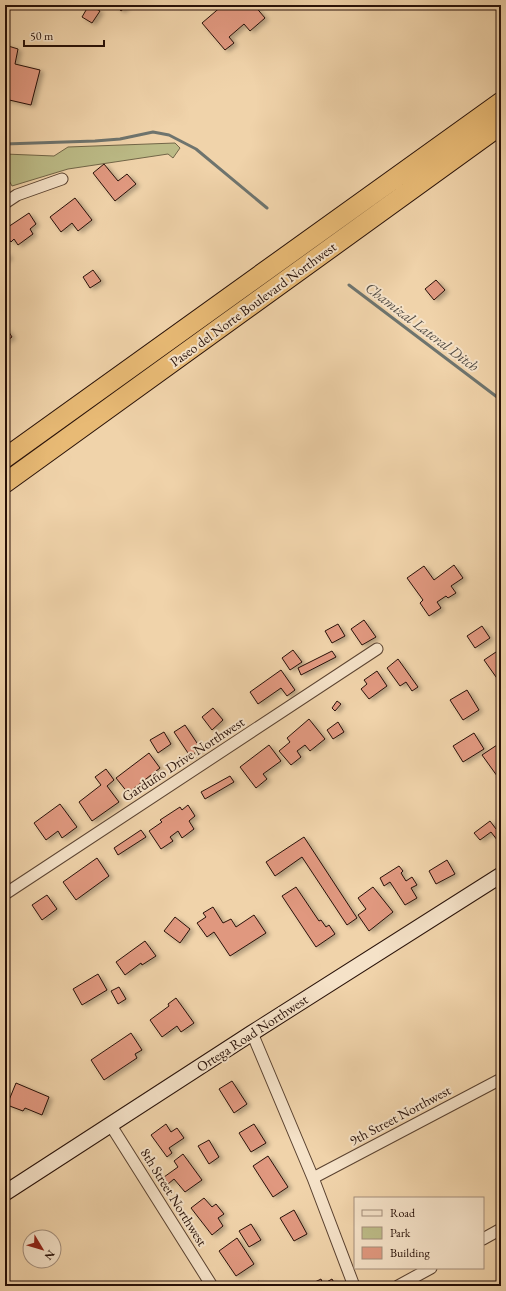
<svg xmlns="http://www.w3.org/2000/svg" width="506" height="1291" viewBox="0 0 506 1291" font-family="'EB Garamond',serif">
	<defs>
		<filter id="shadow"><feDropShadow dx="3.5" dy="2" stdDeviation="2" flood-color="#0004"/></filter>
	</defs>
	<rect width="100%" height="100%" fill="#f0d3aa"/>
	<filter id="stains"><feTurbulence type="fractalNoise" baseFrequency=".005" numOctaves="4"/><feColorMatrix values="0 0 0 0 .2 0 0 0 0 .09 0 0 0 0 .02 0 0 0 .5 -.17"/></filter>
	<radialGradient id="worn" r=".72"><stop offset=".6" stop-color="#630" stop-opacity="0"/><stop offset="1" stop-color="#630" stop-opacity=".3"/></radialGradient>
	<path fill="#bcbb87" stroke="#726648" d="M175,143L180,148L173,158L168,154L68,169L12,186L5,173V154L54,156L68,147Z"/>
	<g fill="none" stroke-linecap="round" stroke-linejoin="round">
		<path stroke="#6e746e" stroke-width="3" d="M5,144L95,141L120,139L153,132L169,135L196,149L267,208
			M349,285L501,400"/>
	</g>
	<path fill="#e0987f" stroke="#281108" filter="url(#shadow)" d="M89,5L100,11L92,23L82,17Z
		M116,5H128L121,11Z
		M223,5H254L265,18L250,31L244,24L229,37L234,43L225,50L202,23Z
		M5,45L18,49L15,64L40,70L31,105L5,99Z
		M104,164L118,181L127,174L136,184L115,201L93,173Z
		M75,198L92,220L78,231L72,223L61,232L50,217Z
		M29,213L36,224L30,229L33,234L18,245L14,239L11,242L5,234V229Z
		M5,252L9,257L5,261Z
		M93,270L101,281L90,288L83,277Z
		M436,280L445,290L434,300L425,289Z
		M7,329L12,337L5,342V331Z
		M454,565L463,578L451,586L456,593L448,598L446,596L437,602L441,608L429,616L420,603L423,600L407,578L424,566L434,580Z
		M364,620L376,637L362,645L351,629Z
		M338,624L345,636L332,643L325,631Z
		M482,626L490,638L475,648L467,636Z
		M293,650L302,662L290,670L282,658Z
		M499,650L501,653V684L484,660Z
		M332,651L336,657L301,675L298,668Z
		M398,659L418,687L412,691L406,682L400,686L387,668Z
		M281,670L295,690L287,696L281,688L258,704L250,692Z
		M377,671L387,686L369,699L361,689L367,684L364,680Z
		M467,690L479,710L463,720L450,700Z
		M337,701L341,704L335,711L332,708Z
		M213,708L223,720L212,730L202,717Z
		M309,719L325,739L310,751L305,745L297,751L301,757L291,765L279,751L290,742L287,738Z
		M338,722L344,732L333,739L327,730Z
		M185,725L201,749L190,756L174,732Z
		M164,732L171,744L158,753L150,740Z
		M474,733L484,749L463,762L453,746Z
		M500,743L501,745V779L500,780L482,755Z
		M269,745L281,761L263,774L267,779L256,788L240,767Z
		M149,753L160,768L128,793L116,778Z
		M106,769L114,780L107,786L119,802L92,821L79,802L101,785L95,777Z
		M230,776L234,782L205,799L201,792Z
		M60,804L77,827L62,838L58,831L46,840L34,823Z
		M188,805L195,816L189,821L194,829L182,838L178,831L170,837L173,841L161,849L149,831L162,822L160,820L180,807L182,810Z
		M490,821L496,829L501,825V845L491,832L480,840L474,833Z
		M141,830L146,837L118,855L114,848Z
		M304,837L357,918L347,925L302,857L275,876L266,862Z
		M97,858L109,876L76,900L63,882Z
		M447,860L455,874L436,884L429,871Z
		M399,866L403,871L401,873L406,881L412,877L417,885L411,888L417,898L405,905L390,882L384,886L380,878Z
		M296,887L319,921L321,920L326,927L329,925L335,934L316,947L282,896Z
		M373,887L393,912L369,931L358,915L366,909L358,898Z
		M47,895L57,909L42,920L32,905Z
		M213,907L223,923L231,919L236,927L254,915L266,933L230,956L214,932L207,937L197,923L206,917L203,913Z
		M175,917L190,929L180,943L164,931Z
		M145,941L156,956L142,965L141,963L125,975L116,962Z
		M98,974L107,990L82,1005L73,989Z
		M119,987L126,999L118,1004L111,991Z
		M176,998L194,1023L181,1032L177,1026L162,1037L150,1020L169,1006L168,1004Z
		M131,1033L142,1050L135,1054L137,1058L104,1080L91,1060Z
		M232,1081L247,1104L234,1113L219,1089Z
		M16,1083L49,1097L42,1115L25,1108L23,1111L7,1105Z
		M166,1124L171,1132L177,1128L184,1138L169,1148L172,1153L167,1157L151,1135Z
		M254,1124L266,1143L251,1152L239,1133Z
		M209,1140L219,1157L209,1164L198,1146Z
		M183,1154L202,1180L185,1192L174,1179L168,1184L164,1177L178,1167L174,1161Z
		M268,1156L288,1187L273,1197L253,1166Z
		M204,1198L212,1207L216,1204L224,1214L218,1218L223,1226L212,1235L191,1208Z
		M294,1210L307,1234L294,1241L280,1218Z
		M251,1224L261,1240L249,1247L239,1231Z
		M237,1238L254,1264L236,1276L219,1251Z
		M321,1279L323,1284L332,1279L336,1286H313L311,1284Z
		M259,1281L263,1286H252Z"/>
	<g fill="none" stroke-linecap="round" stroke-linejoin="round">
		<g stroke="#5a4230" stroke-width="13">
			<path id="street" d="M5,203L17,195L62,179
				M5,894L377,649
				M252,1033L313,1178L354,1286
				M110,1124L212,1286
				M313,1178L501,1079
				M483,1239L501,1229
				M398,1286L431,1268"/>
		</g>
		<g stroke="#281108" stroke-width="17">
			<path id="secondary" d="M5,1193L252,1033L501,875"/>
		</g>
		<g stroke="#281108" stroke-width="21">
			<path id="highway" d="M5,458L501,102
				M5,483L501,125"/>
		</g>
		<use href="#street" stroke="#f5e2c8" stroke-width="11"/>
		<use href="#secondary" stroke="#f5e2c8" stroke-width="15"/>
		<use href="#highway" stroke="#e8ba75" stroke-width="19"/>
	</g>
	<g text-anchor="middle" stroke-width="4" stroke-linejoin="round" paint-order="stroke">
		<g font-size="14" fill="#281108" stroke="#f5e2c8">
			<text transform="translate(253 304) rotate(-36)" y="5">Paseo del Norte Boulevard Northwest</text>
			<text transform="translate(183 759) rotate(-33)" y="5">Garduño Drive Northwest</text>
			<text transform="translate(252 1033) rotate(-33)" y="5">Ortega Road Northwest</text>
			<text transform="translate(400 1115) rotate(-28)" y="5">9th Street Northwest</text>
			<text transform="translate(174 1197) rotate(58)" y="5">8th Street Northwest</text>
		</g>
		<g font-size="15" font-style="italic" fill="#514b44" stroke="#f5e2c8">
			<text transform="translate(422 327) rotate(37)" y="5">Chamizal Lateral Ditch</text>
		</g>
	</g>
	<rect width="506" height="1291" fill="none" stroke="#f0d3aa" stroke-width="20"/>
	<rect x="6" y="6" width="494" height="1279" fill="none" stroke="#281108" stroke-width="2"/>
	<rect x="10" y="10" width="486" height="1271" fill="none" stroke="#281108"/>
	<rect x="354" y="1197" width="130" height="72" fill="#f5e2c8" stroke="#a38e7b"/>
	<rect x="362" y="1210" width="20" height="6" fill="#f5e2c8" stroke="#a38e7b"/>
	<text x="390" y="1217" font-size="12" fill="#281108">Road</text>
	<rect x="362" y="1227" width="20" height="12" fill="#bcbb87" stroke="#a38e7b"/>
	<text x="390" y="1237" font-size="12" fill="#281108">Park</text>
	<rect x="362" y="1247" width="20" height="12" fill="#e0987f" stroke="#a38e7b"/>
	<text x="390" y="1257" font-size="12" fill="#281108">Building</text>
	<g transform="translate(42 1249) rotate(128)"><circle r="19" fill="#f5e2c8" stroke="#a38e7b"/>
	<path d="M0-3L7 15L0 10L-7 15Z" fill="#8f2418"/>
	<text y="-6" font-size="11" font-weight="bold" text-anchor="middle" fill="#281108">N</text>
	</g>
	<path d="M24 40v6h80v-6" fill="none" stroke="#281108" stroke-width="2"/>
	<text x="30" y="40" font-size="12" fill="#281108" stroke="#f5e2c8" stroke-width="3" paint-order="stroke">50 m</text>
	<rect width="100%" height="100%" filter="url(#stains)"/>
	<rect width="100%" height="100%" fill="url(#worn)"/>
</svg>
